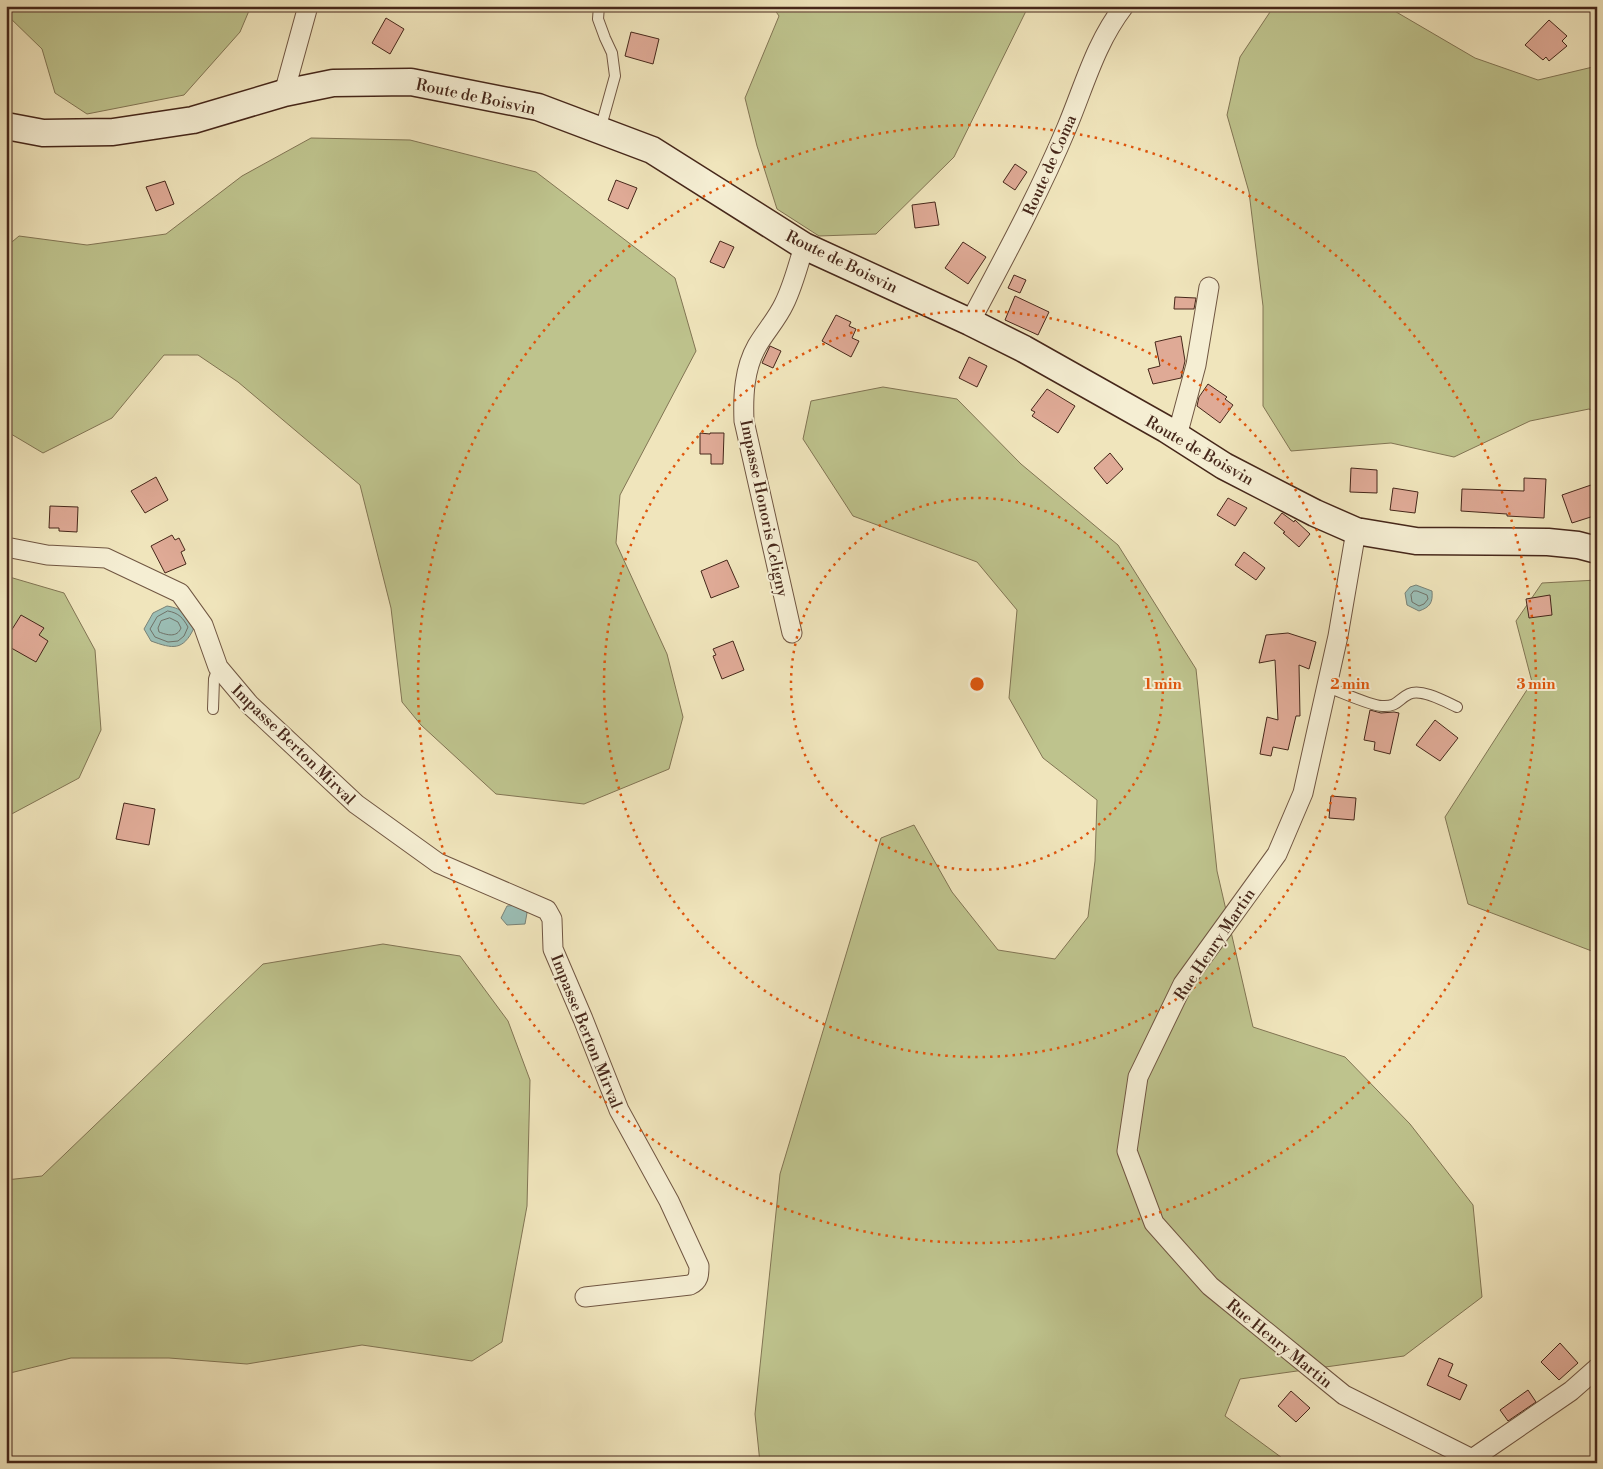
<svg xmlns="http://www.w3.org/2000/svg" width="1603" height="1469" viewBox="0 0 1603 1469" font-family="'Libre Bodoni',serif">
	<rect width="100%" height="100%" fill="#f0e5bc"/>
	<filter id="stains"><feTurbulence type="fractalNoise" baseFrequency=".004" numOctaves="4"/><feColorMatrix values="0 0 0 0 .2 0 0 0 0 .09 0 0 0 0 .02 0 0 0 .5 -.17"/></filter>
	<radialGradient id="worn" r=".72"><stop offset=".6" stop-color="#630" stop-opacity="0"/><stop offset="1" stop-color="#630" stop-opacity=".3"/></radialGradient>
	<path fill="#bec38d" stroke="#827554" d="M6,6H251L240,32L184,95L87,114L55,93L42,49L6,14Z
		M772,6H1029L1027,9L954,157L876,234L819,236L777,209L757,146L745,98L779,16Z
		M1274,6H1386L1475,58L1538,80L1597,66V413L1589,409L1530,421L1454,457L1391,443L1291,451L1263,406V306L1249,192L1227,115L1240,57Z
		M311,138L410,140L536,172L675,278L696,351L620,495L616,543L667,654L683,717L669,769L584,804L496,794L421,725L402,702L391,608L360,485L238,382L198,355H164L112,418L43,453L6,431V247L19,236L87,245L166,234L242,176Z
		M883,387L957,399L1021,464L1118,545L1196,669L1217,871L1253,1027L1345,1057L1410,1124L1473,1205L1482,1297L1404,1356L1240,1379L1225,1416L1289,1463H760L755,1414L780,1174L881,838L914,825L952,892L998,950L1055,959L1088,917L1095,861L1097,800L1043,758L1009,698L1017,610L977,562L853,516L803,439L811,401Z
		M6,576L64,593L95,650L101,730L79,778L6,817Z
		M1597,580V953L1468,904L1445,817L1532,682L1516,621L1542,583Z
		M383,944L460,956L508,1021L530,1080L527,1206L502,1342L472,1361L362,1345L247,1364L169,1358H71L6,1374V1180L42,1176L263,964Z"/>
	<path fill="#9bbeb5" stroke="#798277" d="M1416,585L1432,591C1433,603 1430,607 1419,611L1407,605L1405,593L1410,587Z
		M167,606C184,609 187,614 194,628C183,651 173,649 151,641L144,629L153,613Z
		M519,905L527,913L525,924L507,925L501,918L507,906Z"/>
	<g fill="none" stroke-linecap="round" stroke-linejoin="round">
		<path stroke="#707268" stroke-width="1" d="M1414,591H1417L1427,595L1428,599L1424,604L1419,606L1412,602L1411,595Z
			M168,611C179,613 183,618 188,627L184,636L178,641L168,642L155,637L150,629L157,617Z
			M170,618L178,622L181,628C177,638 167,635 159,632L158,628L161,621Z"/>
	</g>
	<path fill="#dfaa96" stroke="#46271a" d="M386,18L404,29L390,54L372,43Z
		M1549,20L1567,36L1562,41L1567,46L1549,61L1546,57L1543,60L1525,45Z
		M631,32L659,39L653,64L625,56Z
		M1015,164L1027,172L1015,190L1003,182Z
		M616,180L637,188L628,209L608,200Z
		M165,181L174,204L156,211L146,187Z
		M935,202L939,225L915,228L912,205Z
		M720,241L734,247L724,268L710,262Z
		M963,242L986,257L968,284L945,268Z
		M1014,275L1026,280L1020,293L1008,288Z
		M1015,296L1049,312L1038,335L1005,320Z
		M1175,297L1196,298L1194,309H1174Z
		M836,315L851,322L849,326L856,329L852,338L859,341L851,357L822,341Z
		M1181,336L1185,361L1181,378L1153,384L1148,369L1160,366L1155,342Z
		M770,346L781,351L773,368L762,363Z
		M969,357L987,366L977,387L959,378Z
		M1208,384L1227,397L1225,399L1233,405L1220,423L1197,406L1199,397Z
		M1047,389L1075,406L1058,433L1032,416L1035,412L1031,410Z
		M700,433L710,434V433H724L723,464H711V454H700Z
		M1110,453L1123,469L1107,484L1094,468Z
		M1351,468L1377,470V493L1350,492Z
		M156,477L168,500L145,513L131,491Z
		M1524,478L1546,479L1544,518L1507,516V514L1461,511L1462,489L1524,491Z
		M1591,485L1597,505V515L1572,523L1562,495Z
		M1393,488L1418,492L1415,513L1390,510Z
		M1228,498L1247,508L1235,526L1217,515Z
		M50,506L78,507L77,532L59,531V528H49Z
		M1282,513L1294,522L1295,520L1310,534L1299,547L1283,533L1285,532L1274,523Z
		M172,535L175,540L179,538L185,550L181,552L186,564L165,573L151,546Z
		M1244,552L1265,568L1256,580L1235,565Z
		M727,560L739,587L711,598L701,571Z
		M1550,595L1552,615L1529,618L1526,599Z
		M21,615L44,628L39,635L48,641L36,662L6,645V639Z
		M1288,633L1316,642L1309,669L1299,665L1300,716H1296L1288,750L1273,747L1271,756L1260,754L1267,717L1278,720L1275,660L1259,663L1266,635Z
		M733,641L744,670L722,679L713,656L716,655L713,649Z
		M1370,710L1381,713L1394,712L1399,713L1390,754L1374,750L1375,742L1364,740Z
		M1435,720L1458,738L1440,761L1416,745Z
		M1331,796L1356,798L1354,820L1329,818Z
		M124,803L155,809L149,845L116,839Z
		M1560,1343L1578,1363L1559,1380L1541,1362Z
		M1439,1358L1453,1364L1448,1376L1467,1385L1460,1400L1427,1385Z
		M1528,1390L1536,1402L1508,1421L1500,1410Z
		M1291,1391L1310,1408L1296,1422L1278,1406Z"/>
	<g fill="none" stroke-linecap="round" stroke-linejoin="round">
		<g stroke="#705642" stroke-width="12">
			<path id="service" d="M599,6L598,19L605,38L612,53L615,76L600,130
				M1327,687C1339,691 1371,706 1382,706C1398,707 1398,699 1409,694C1422,688 1446,702 1457,707
				M213,709L214,679L218,667"/>
		</g>
		<g stroke="#705642" stroke-width="21">
			<path id="minor" d="M284,93L308,6
				M970,322C1004,258 1039,194 1067,127C1085,84 1095,44 1124,6
				M1177,436L1196,365L1209,287
				M1356,531L1338,636L1303,793L1277,854L1183,984L1138,1077L1127,1151L1154,1223L1210,1286L1344,1395L1480,1463
				M6,547L47,555L106,558L180,593L203,625L218,667L250,705L356,804L438,863L547,910L552,919L553,949L583,1019L619,1110L669,1201L699,1266C699,1275 699,1281 690,1285L585,1297
				M792,633L744,421C743,396 744,369 757,346C765,332 777,319 784,304C793,286 798,266 804,246
				M1472,1459L1571,1391L1597,1368"/>
		</g>
		<g stroke="#46271a" stroke-width="29">
			<path id="secondary" d="M6,126L43,133L113,132L193,120L284,93L333,83L411,82L538,107L652,150L804,246L970,322L1024,349L1166,429L1224,466L1315,513L1356,531L1416,541L1548,542L1578,545L1597,550"/>
		</g>
		<use href="#service" stroke="#f5eed3" stroke-width="10"/>
		<use href="#minor" stroke="#f5eed3" stroke-width="19"/>
		<use href="#secondary" stroke="#f5eed3" stroke-width="26"/>
	</g>
	<g fill="none" stroke="#e0560d" stroke-width="2.5" stroke-dasharray="2.5 5">
		<circle cx="977" cy="684" r="186"/>
		<circle cx="977" cy="684" r="373"/>
		<circle cx="977" cy="684" r="559"/>
	</g>
	<g text-anchor="middle" stroke-width="4" stroke-linejoin="round" paint-order="stroke">
		<g font-size="16" fill="#46271a" stroke="#f5eed3">
			<text transform="translate(476 96) rotate(12)" y="6">Route de Boisvin</text>
			<text transform="translate(1049 165) rotate(-66)" y="6">Route de Coma</text>
			<text transform="translate(842 261) rotate(26)" y="6">Route de Boisvin</text>
			<text transform="translate(1200 450) rotate(30)" y="6">Route de Boisvin</text>
			<text transform="translate(765 508) rotate(78)" y="6">Impasse Honoris Celigny</text>
			<text transform="translate(294 744) rotate(44)" y="6">Impasse Berton Mirval</text>
			<text transform="translate(1214 944) rotate(-56)" y="6">Rue Henry Martin</text>
			<text transform="translate(587 1031) rotate(68)" y="6">Impasse Berton Mirval</text>
			<text transform="translate(1280 1343) rotate(39)" y="6">Rue Henry Martin</text>
		</g>
	</g>
	<circle cx="977" cy="684" r="8" fill="#e0560d" stroke="#f5eed3" stroke-width="2.5"/>
	<g font-size="15" text-anchor="middle" font-weight="bold" fill="#e0560d" stroke="#f5eed3" stroke-width="4" stroke-linejoin="round" paint-order="stroke">
		<text x="1163" y="689">1 min</text>
		<text x="1350" y="689">2 min</text>
		<text x="1536" y="689">3 min</text>
	</g>
	<rect width="1603" height="1469" fill="none" stroke="#f0e5bc" stroke-width="25"/>
	<rect x="8" y="8" width="1588" height="1454" fill="none" stroke="#46271a" stroke-width="2.5"/>
	<rect x="12" y="12" width="1578" height="1444" fill="none" stroke="#46271a"/>
	<rect width="100%" height="100%" filter="url(#stains)"/>
	<rect width="100%" height="100%" fill="url(#worn)"/>
</svg>
